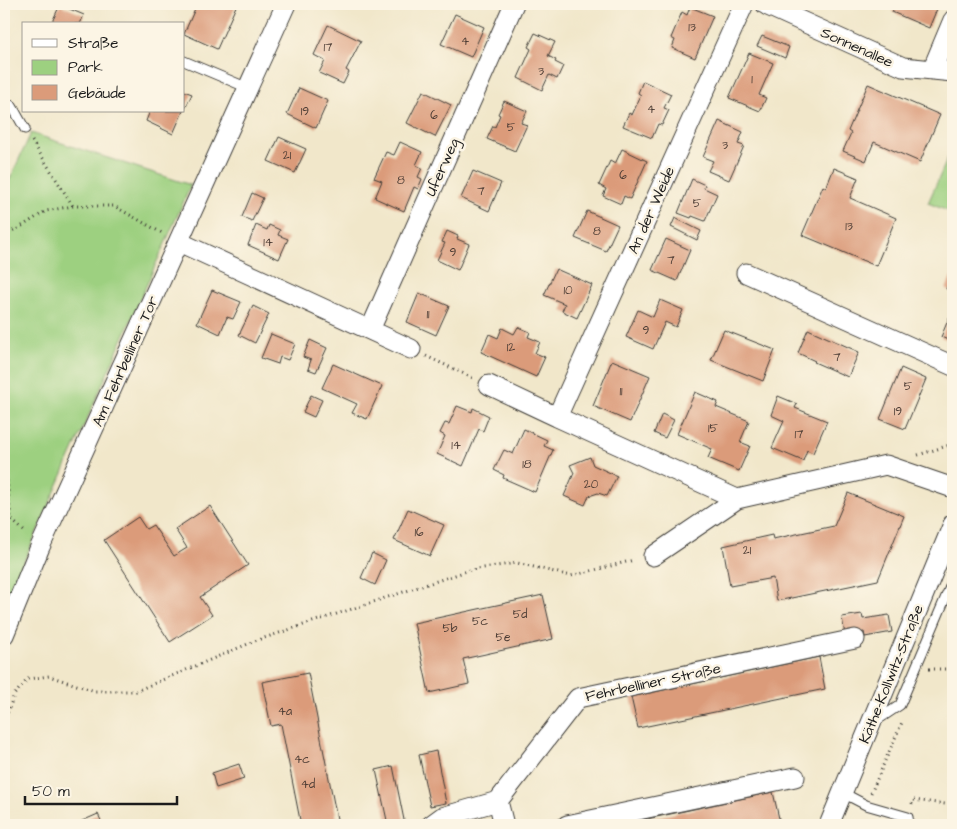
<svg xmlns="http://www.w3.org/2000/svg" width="957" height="829" viewBox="0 0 957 829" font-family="'Architects Daughter',sans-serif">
	<rect width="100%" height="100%" fill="#fcf5e5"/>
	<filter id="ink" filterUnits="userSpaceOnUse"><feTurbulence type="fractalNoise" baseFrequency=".02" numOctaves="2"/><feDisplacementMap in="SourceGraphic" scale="10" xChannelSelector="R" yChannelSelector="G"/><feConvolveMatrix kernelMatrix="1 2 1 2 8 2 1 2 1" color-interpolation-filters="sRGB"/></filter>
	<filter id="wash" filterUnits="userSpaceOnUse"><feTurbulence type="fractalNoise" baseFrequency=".0096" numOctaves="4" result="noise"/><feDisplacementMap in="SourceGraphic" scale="20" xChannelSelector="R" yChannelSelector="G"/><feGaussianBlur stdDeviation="1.12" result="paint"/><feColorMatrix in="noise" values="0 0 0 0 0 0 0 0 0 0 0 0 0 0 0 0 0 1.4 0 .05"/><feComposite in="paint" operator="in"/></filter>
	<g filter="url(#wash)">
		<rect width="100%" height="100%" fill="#f1e7ca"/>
		<path fill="#9dd080" stroke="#5c764e" d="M31,133L191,185L4,606V192Z
			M953,146V213L928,203Z"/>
		<g id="blocks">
			<path fill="#db9b7a" d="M197,4H237L217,49L184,34Z
				M896,4H939L929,28L892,12Z
				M60,5L84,15L80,24H51Z
				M690,7L713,16L695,58L672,48L675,40L671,38L682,12L687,15Z
				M455,14L484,27L471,57L441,44Z
				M328,25L361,41L346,70L349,72L343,84L319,73L325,61L314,55Z
				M535,33L555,42L548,56L556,60L555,62L563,66L557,79L549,75L542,90L518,78L531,49L528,47Z
				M762,36L789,47L785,58L757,46Z
				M749,53L773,63L759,95L766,98L760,111L729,98Z
				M643,81L671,94L664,108L669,110L662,125L658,124L652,138L623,126L629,113L632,115L641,95L638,93Z
				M868,84L940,115L920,162L874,142L866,161L843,151L851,133L848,131Z
				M299,88L328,101L316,128L287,114Z
				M184,91L192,94L184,111Z
				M423,91L451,105L435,137L407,123Z
				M504,101L527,111L521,123L527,125L515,151L487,139L493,126L495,127L500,115L498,114Z
				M150,111H183L173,134L146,121Z
				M719,121L743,132L738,144L744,146L729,180L708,171L713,161L703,157Z
				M279,137L306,149L295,173L268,161Z
				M400,142L422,152L416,165L422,168L418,177L422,179L418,189L414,187L404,211L375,198L382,181L374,178L386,152L394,155Z
				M622,149L647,161L630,199L624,196L621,204L603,196L606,189L599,185L610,161L615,164Z
				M834,168L858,178L850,198L896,218L876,266L802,235L823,186L826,188Z
				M473,171L501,183L489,211L461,198Z
				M692,179L705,185L704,188L717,194L705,221L692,216L691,218L678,213Z
				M252,193L263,198L252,221L242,217Z
				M587,211L618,225L606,251L575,238Z
				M675,218L701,231L697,240L671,227Z
				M256,225L267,230L269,225L280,230L278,235L288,239L279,259L248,245Z
				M447,231L458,236L457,239L469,244L458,270L437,260L445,243L442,242Z
				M666,239L690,250L677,281L652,270Z
				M556,269L592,285L577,318L562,311L565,304L544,295Z
				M953,273V292L946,289Z
				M212,290L241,302L233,319L227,317L220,334L197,323Z
				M419,293L449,306L436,335L407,322Z
				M660,300L683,310L676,327L665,322L653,349L626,337L638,310L653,317Z
				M253,306L269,314L255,343L239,335Z
				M953,308V342L941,337Z
				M518,327L530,332L528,337L540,342L535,353L545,357L536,377L481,352L489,334L498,338L502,328L514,334Z
				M808,329L859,352L848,377L814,362L815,361L798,353Z
				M724,330L775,350L763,381L711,360Z
				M271,334L295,344L288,360L280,357L278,364L261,358Z
				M310,340L327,348L316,372L308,369L311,360L303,357Z
				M612,360L650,376L630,422L593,406Z
				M333,364L382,386L367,419L352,413L357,404L322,388Z
				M901,368L926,379L905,429L880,419Z
				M695,392L718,402L716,407L749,421L740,442L750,446L739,471L708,458L712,449L677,434Z
				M311,395L322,400L314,417L303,412Z
				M778,396L797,404L795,408L827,421L813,453L807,450L803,461L772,448L784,421L771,415Z
				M457,406L472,412L473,408L489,416L483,431L479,429L463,466L437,454L445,436L440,433L445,423L449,424Z
				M662,414L674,420L665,438L654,433Z
				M524,429L547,440L544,446L553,450L535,492L503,478L504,475L494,470L504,450L513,454Z
				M590,457L593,465L617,476L607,496L598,493L589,496L585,505L564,496L574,473L570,465Z
				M848,493L904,516L878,580L777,601L773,578L730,586L723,546L772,535L773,539L834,526Z
				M210,506L248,565L200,597L212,615L170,642L104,540L138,517L146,529L153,525L174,556L187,548L175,529Z
				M408,509L444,525L430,556L394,540Z
				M372,553L386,560L375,585L361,578Z
				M543,595L553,639L463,659L469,684L429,693L414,623Z
				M862,614L863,619L889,615L892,632L865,637L864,632L845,635L842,617Z
				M819,657L825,689L638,728L631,697Z
				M308,673L338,824L332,825H301L281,724L271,726L262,682Z
				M436,751L446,803L430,806L419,755Z
				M239,764L244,779L216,788L212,773Z
				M393,766L405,825H388L376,770Z
				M773,792L780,823L767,825H619Z
				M98,814L103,825H73Z"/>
		</g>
	</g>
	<g filter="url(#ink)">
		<use href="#blocks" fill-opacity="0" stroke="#3c3a36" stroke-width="1"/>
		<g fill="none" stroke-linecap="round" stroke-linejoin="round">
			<g stroke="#3c3a36" stroke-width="11">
				<path id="lane" d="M184,61L248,88
					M4,101L12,106L25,129
					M876,721L900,705L953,580
					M843,793L866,805L908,817L909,825"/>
			</g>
			<g stroke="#3c3a36" stroke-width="21">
				<path id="street" d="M744,4L557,417L737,499L886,465L953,488
					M765,4L768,6L903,67L953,72
					M932,70L953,20
					M179,242L411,349
					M746,273L953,366
					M370,330L514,4
					M489,385L557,417
					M653,556L737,499
					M4,635L40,547L286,4
					M498,801L504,825
					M431,825L442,817L498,801L578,698L855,639
					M567,825L795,777
					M829,825L953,524"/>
			</g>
			<path stroke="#3c3a36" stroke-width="3" stroke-dasharray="1 4" stroke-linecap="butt" d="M32,141L73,206
				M4,235L24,225L46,211L73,206H114L162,233
				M426,356L473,378
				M918,455L953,444
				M4,466L7,479L11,519L26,533
				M929,669H953
				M4,722L14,695L28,679L49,676L95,691H136L255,641L470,570L517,563L571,576L634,560
				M871,793L903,720
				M912,804L913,800L953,805
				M857,825L861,817"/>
			<use href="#lane" stroke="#fff" stroke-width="9"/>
			<use href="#street" stroke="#fff" stroke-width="19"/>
		</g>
	</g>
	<g text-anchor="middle" stroke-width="5" stroke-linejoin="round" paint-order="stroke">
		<g font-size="12" fill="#4c3c34">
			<text x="692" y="31">13</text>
			<text x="465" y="45">4</text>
			<text x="328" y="51">17</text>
			<text x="541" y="75">3</text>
			<text x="752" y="83">1</text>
			<text x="651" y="113">4</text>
			<text x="305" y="115">19</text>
			<text x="434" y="119">6</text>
			<text x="511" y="131">5</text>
			<text x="725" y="149">3</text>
			<text x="287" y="159">21</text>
			<text x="623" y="179">6</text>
			<text x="401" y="184">8</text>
			<text x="481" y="195">7</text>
			<text x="697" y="207">5</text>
			<text x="849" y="230">13</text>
			<text x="597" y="235">8</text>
			<text x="268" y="246">14</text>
			<text x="453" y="256">9</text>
			<text x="671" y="264">7</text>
			<text x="568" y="294">10</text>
			<text x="428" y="318">11</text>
			<text x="646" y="334">9</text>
			<text x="511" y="351">12</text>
			<text x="837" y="361">7</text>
			<text x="908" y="390">5</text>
			<text x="621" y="395">11</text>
			<text x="898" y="415">19</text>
			<text x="713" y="432">15</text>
			<text x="799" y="438">17</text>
			<text x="456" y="449">14</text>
			<text x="527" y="468">18</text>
			<text x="591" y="488">20</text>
			<text x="419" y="536">16</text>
			<text x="747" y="554">21</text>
			<text x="520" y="618">5d</text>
			<text x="480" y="625">5c</text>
			<text x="450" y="632">5b</text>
			<text x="503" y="641">5e</text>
			<text x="285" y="715">4a</text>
			<text x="302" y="763">4c</text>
			<text x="308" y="788">4d</text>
		</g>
		<g font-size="15" fill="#1c1c1c" stroke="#fcf5e5">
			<text transform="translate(857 47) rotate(24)" y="5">Sonnenallee</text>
			<text transform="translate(442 167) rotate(-66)" y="5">Uferweg</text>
			<text transform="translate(651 210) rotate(-66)" y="5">An der Weide</text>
			<text transform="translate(125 361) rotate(-66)" y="5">Am Fehrbelliner Tor</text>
			<text transform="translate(891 674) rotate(-68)" y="5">Käthe-Kollwitz-Straße</text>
			<text transform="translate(653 682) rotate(-12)" y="5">Fehrbelliner Straße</text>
		</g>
	</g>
	<rect width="957" height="829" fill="none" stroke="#fcf5e5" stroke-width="20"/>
	<rect x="22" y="22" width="162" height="90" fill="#fcf5e5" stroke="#a29e95"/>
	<rect x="32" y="39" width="25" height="8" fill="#ffffff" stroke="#a29e95"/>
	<text x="68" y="48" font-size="15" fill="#1c1c1c">Straße</text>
	<rect x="32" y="60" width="25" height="15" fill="#9dd080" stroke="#a29e95"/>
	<text x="68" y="72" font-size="15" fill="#1c1c1c">Park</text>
	<rect x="32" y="85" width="25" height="15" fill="#db9b7a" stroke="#a29e95"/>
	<text x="68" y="98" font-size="15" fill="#1c1c1c">Gebäude</text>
	<path d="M25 796v8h152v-8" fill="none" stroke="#1c1c1c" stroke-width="2.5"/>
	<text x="32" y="796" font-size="15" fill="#1c1c1c" stroke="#fcf5e5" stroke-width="4" paint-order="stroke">50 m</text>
</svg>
